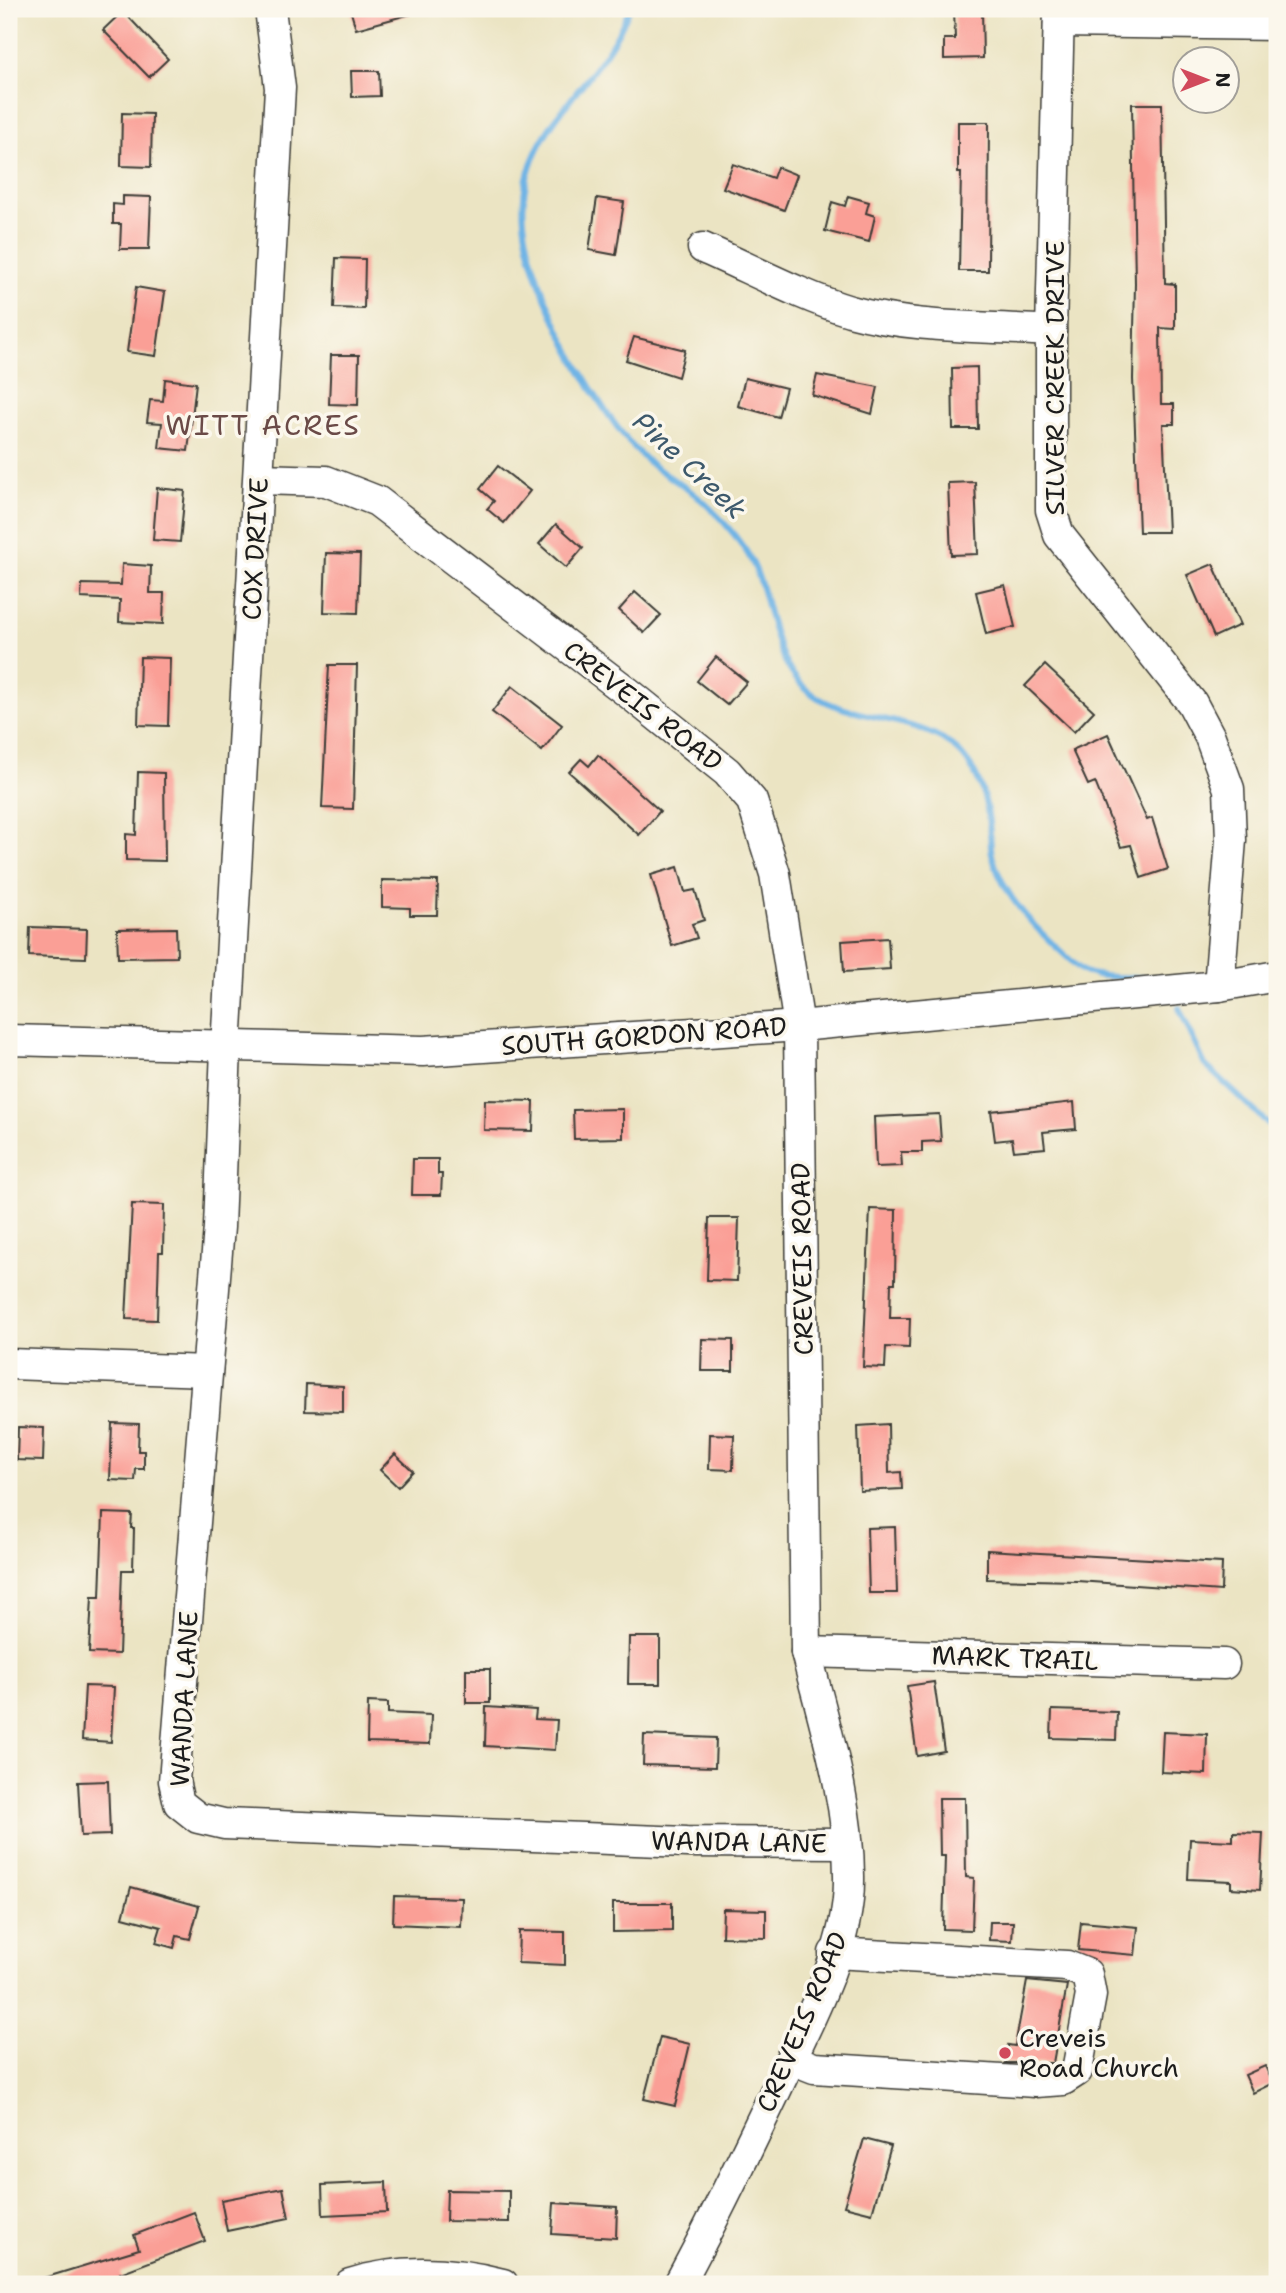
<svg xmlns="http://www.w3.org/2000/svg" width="1286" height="2293" viewBox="0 0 1286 2293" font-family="'Shantell Sans',sans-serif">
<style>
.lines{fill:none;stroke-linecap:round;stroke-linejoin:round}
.stream{stroke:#6fb4e5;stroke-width:6}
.building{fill:#fa9f96}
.minor-casing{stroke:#3b3a35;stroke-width:33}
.minor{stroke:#fff;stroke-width:30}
.poi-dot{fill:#d1495b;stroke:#fbf7ec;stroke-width:2.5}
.labels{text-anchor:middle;stroke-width:7;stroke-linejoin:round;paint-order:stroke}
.street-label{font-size:26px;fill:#1c1c1c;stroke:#fbf7ec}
.poi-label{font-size:26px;fill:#1c1c1c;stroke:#fbf7ec;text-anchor:start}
.neighbourhood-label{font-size:28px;letter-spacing:2px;fill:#6a4a47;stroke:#fbf7ec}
.water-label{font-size:28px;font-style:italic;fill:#3d596c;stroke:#fbf7ec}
</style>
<rect width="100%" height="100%" fill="#fbf7ec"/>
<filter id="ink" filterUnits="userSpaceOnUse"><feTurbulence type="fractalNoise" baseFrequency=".0143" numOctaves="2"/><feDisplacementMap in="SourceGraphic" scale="14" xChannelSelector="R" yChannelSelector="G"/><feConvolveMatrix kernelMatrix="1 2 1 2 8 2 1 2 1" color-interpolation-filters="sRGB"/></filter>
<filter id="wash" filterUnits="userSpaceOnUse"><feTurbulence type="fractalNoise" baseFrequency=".00686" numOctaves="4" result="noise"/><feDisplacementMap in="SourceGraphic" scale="28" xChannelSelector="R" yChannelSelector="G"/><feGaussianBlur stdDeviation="1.57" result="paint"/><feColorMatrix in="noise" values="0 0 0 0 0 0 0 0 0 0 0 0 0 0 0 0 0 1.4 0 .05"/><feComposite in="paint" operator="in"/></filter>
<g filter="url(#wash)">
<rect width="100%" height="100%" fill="#ebe4c3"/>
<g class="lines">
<g class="stream">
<path d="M629 9C599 90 515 129 524 221 530 288 596 413 645 459 659 472 678 481 693 493 713 509 732 530 746 551 775 596 766 664 815 696 855 721 923 717 956 749 979 769 988 803 990 832 991 841 990 850 993 858 1004 898 1037 930 1067 957 1073 962 1080 971 1087 973 1106 979 1140 977 1160 978"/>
<polyline points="1179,1008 1205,1065 1277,1132"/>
</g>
</g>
<g id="blocks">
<g class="building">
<polygon points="350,9 410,9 411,14 356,29"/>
<polygon points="954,9 982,9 983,58 944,59 944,39 955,39"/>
<polygon points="123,11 168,59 149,77 103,30"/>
<polygon points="351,71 379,71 380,96 352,97"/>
<polygon points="1132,104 1162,104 1165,283 1175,284 1175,329 1160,328 1161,404 1174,404 1174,424 1163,424 1168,532 1139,532 1133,379 1135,283"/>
<polygon points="122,113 152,114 151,167 121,166"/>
<polygon points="958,122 989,122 988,271 959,271 961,173 958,173"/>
<polygon points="733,164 773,178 777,167 797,175 784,210 723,188"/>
<polygon points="123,196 151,197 149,249 120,249 121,224 113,224 113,204 123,205"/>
<polygon points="848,196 869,202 866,213 875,216 869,242 825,231 832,202 845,206"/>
<polygon points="597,198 624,202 616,255 589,250"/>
<polygon points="336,258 365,259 364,309 334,308"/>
<polygon points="136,287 165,292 156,356 127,352"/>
<polygon points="634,337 685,350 678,377 626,360"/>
<polygon points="331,355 359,355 358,405 329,404"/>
<polygon points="977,367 978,429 953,429 952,368"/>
<polygon points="817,375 878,387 872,414 812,395"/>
<polygon points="745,378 786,388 778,417 738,406"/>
<polygon points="165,379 196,383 188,451 159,448 162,423 147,422 150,400 163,401"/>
<polygon points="498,466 530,491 504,523 487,509 494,501 480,489"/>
<polygon points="975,482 978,554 951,555 948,483"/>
<polygon points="157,488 185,491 180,542 153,540"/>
<polygon points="556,524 583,548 566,568 539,544"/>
<polygon points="326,553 360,554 358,613 324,612"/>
<polygon points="122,564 151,566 150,593 164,593 163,624 119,622 120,600 81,598 82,584 121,585"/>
<polygon points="1213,564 1240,625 1214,637 1187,575"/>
<polygon points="1005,585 1015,627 986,634 976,592"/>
<polygon points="635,592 661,615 644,633 619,610"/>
<polygon points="140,657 170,658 168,726 138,725"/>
<polygon points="716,657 747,682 727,705 697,681"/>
<polygon points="329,665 357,665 353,809 322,808"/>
<polygon points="1045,665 1094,711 1074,732 1025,686"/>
<polygon points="512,686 562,725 542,751 492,712"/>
<polygon points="1108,734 1147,820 1152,818 1168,869 1141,878 1131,845 1121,847 1095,782 1088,785 1072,750"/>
<polygon points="598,755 660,811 639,835 569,772 581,759 589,766"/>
<polygon points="138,772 164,773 165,861 126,860 126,834 136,835"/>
<polygon points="678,867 685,892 695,890 704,920 692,924 697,938 672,946 651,875"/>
<polygon points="382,880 438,881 437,915 410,915 410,908 382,907"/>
<polygon points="30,927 87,929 86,958 29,956"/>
<polygon points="176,928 177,957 118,958 117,929"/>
<polygon points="888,938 890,969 844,972 842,941"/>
<polygon points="485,1100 534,1101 533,1131 484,1130"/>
<polygon points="1074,1102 1076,1129 1043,1132 1045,1148 1014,1151 1012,1139 995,1141 991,1111"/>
<polygon points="623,1109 623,1138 574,1139 573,1110"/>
<polygon points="939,1114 941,1141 922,1142 922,1152 901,1152 902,1166 876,1167 874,1117"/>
<polygon points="413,1159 438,1159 438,1174 442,1174 441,1195 412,1195"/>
<polygon points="132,1204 164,1205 163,1252 159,1252 157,1320 126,1319"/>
<polygon points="870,1209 896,1210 895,1283 891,1283 890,1318 910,1318 909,1348 886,1347 885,1368 863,1367"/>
<polygon points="709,1218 739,1218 737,1281 707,1280"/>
<polygon points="702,1339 733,1340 733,1371 701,1371"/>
<polygon points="306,1384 343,1386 343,1412 305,1411"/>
<polygon points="112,1423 139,1424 138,1451 144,1451 144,1469 136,1469 135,1481 110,1480"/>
<polygon points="888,1424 889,1473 901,1472 902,1489 860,1491 858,1426"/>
<polygon points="18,1427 44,1428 43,1461 17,1460"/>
<polygon points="710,1434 734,1435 733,1470 709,1469"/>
<polygon points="395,1454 413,1471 398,1487 380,1470"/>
<polygon points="103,1513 132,1514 131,1528 134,1528 133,1570 122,1570 119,1654 89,1653 92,1597 100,1597"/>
<polygon points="895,1527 897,1593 869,1593 867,1528"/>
<polygon points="987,1550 1222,1563 1221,1591 1077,1581 987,1579"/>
<polygon points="629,1637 660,1637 660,1684 628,1684"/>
<rect x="466" y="1669" width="24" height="34"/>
<polygon points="934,1682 944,1751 917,1756 907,1686"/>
<polygon points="85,1686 114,1687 111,1742 82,1740"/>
<polygon points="368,1702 388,1703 388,1713 431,1715 430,1744 367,1742"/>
<polygon points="486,1707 536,1710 535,1719 557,1720 555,1750 485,1746"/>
<polygon points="1052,1710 1117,1712 1116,1740 1051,1738"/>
<polygon points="1163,1732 1207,1734 1206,1774 1161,1772"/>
<polygon points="644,1735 716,1738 715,1767 643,1765"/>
<polygon points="108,1781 110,1835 81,1836 78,1782"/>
<polygon points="939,1798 965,1798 966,1877 974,1878 972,1930 943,1929 945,1856 940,1856"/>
<polygon points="1233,1832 1263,1833 1260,1890 1231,1888 1231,1881 1188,1879 1190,1839 1233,1841"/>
<polygon points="131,1887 199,1906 190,1939 177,1936 174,1948 156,1943 161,1927 123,1917"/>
<polygon points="394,1896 462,1898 461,1927 393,1924"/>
<polygon points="613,1903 672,1903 672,1931 613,1932"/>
<polygon points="723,1909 766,1910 766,1938 722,1937"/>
<polygon points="990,1922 1013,1922 1012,1941 989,1940"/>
<polygon points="1081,1922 1138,1927 1135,1955 1078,1950"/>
<polygon points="519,1931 565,1932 565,1965 518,1963"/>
<polygon points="1027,1981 1067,1985 1053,2063 1005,2063 1008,2045 1015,2046"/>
<polygon points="660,2037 690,2044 675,2106 644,2099"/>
<polygon points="1265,2066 1273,2083 1253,2093 1245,2075"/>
<polygon points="864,2139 891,2146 872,2213 844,2206"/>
<polygon points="386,2182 387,2212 323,2215 322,2185"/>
<polygon points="283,2188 289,2218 227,2231 221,2200"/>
<polygon points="447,2190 509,2191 509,2222 446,2221"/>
<polygon points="554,2203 617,2207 616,2238 552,2234"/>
<polygon points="194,2212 205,2241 120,2273 123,2284 37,2284 37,2280 139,2249 134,2235"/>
</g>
</g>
</g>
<g filter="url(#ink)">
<use href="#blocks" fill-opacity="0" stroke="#3b3a35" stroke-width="2"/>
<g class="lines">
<defs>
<g id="minor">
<polyline points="270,9 280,88 226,1048 219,1227 174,1781 179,1803 198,1818 224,1824 687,1842 846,1843"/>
<polyline points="1059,9 1051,331 1051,510 1059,535 1192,703 1210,737 1229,789 1231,840 1219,986"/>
<polyline points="1059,22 1277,25"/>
<path d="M703 248C749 268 803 297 850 311 916 329 984 326 1051 331"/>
<path d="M259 479 326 481 377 501 630 694 727 772 752 801 775 874 799 1026 806 1652C825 1726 850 1804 849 1881 849 1950 805 2028 776 2090 745 2155 714 2220 679 2284"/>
<polyline points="9,1040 423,1051 799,1026 1219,986 1277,976"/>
<polyline points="9,1364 207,1371"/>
<polyline points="806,1652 1224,1664"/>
<polyline points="791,2059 814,2068 1035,2082 1063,2080 1077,2071 1091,1995 1087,1974 1067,1966 834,1953"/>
<path d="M350 2284C400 2268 453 2271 503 2284"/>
</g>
</defs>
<use href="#minor" class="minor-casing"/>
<use href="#minor" class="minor"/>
</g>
</g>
<circle class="poi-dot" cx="1005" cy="2053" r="7"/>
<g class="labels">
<g class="street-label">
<text transform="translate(1055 378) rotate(-90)" y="9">SILVER CREEK DRIVE</text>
<text transform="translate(255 549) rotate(-87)" y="9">COX DRIVE</text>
<text transform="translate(643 706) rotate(38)" y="9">CREVEIS ROAD</text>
<text transform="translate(644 1036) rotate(-4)" y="9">SOUTH GORDON ROAD</text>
<text transform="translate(802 1259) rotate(-91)" y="9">CREVEIS ROAD</text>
<text transform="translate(1015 1658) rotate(2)" y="9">MARK TRAIL</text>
<text transform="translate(184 1699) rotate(-87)" y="9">WANDA LANE</text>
<text transform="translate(739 1842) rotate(1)" y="9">WANDA LANE</text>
<text transform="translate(802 2022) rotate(-67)" y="9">CREVEIS ROAD</text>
</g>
<g class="poi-label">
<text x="1019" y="2047">Creveis<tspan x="1019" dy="30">Road Church</tspan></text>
</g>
<g class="neighbourhood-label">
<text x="263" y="435">WITT ACRES</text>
</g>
<g class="water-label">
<text transform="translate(690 465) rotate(43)" y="10">Pine Creek</text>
</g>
</g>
<rect width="1286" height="2293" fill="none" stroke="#fbf7ec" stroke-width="35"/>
<g transform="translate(1206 80) rotate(90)"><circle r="33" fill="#fbf7ec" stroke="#a29f99" stroke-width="2"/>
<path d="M0-5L12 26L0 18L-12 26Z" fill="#d1495b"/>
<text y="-10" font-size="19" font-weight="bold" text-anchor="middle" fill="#1c1c1c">N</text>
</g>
</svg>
